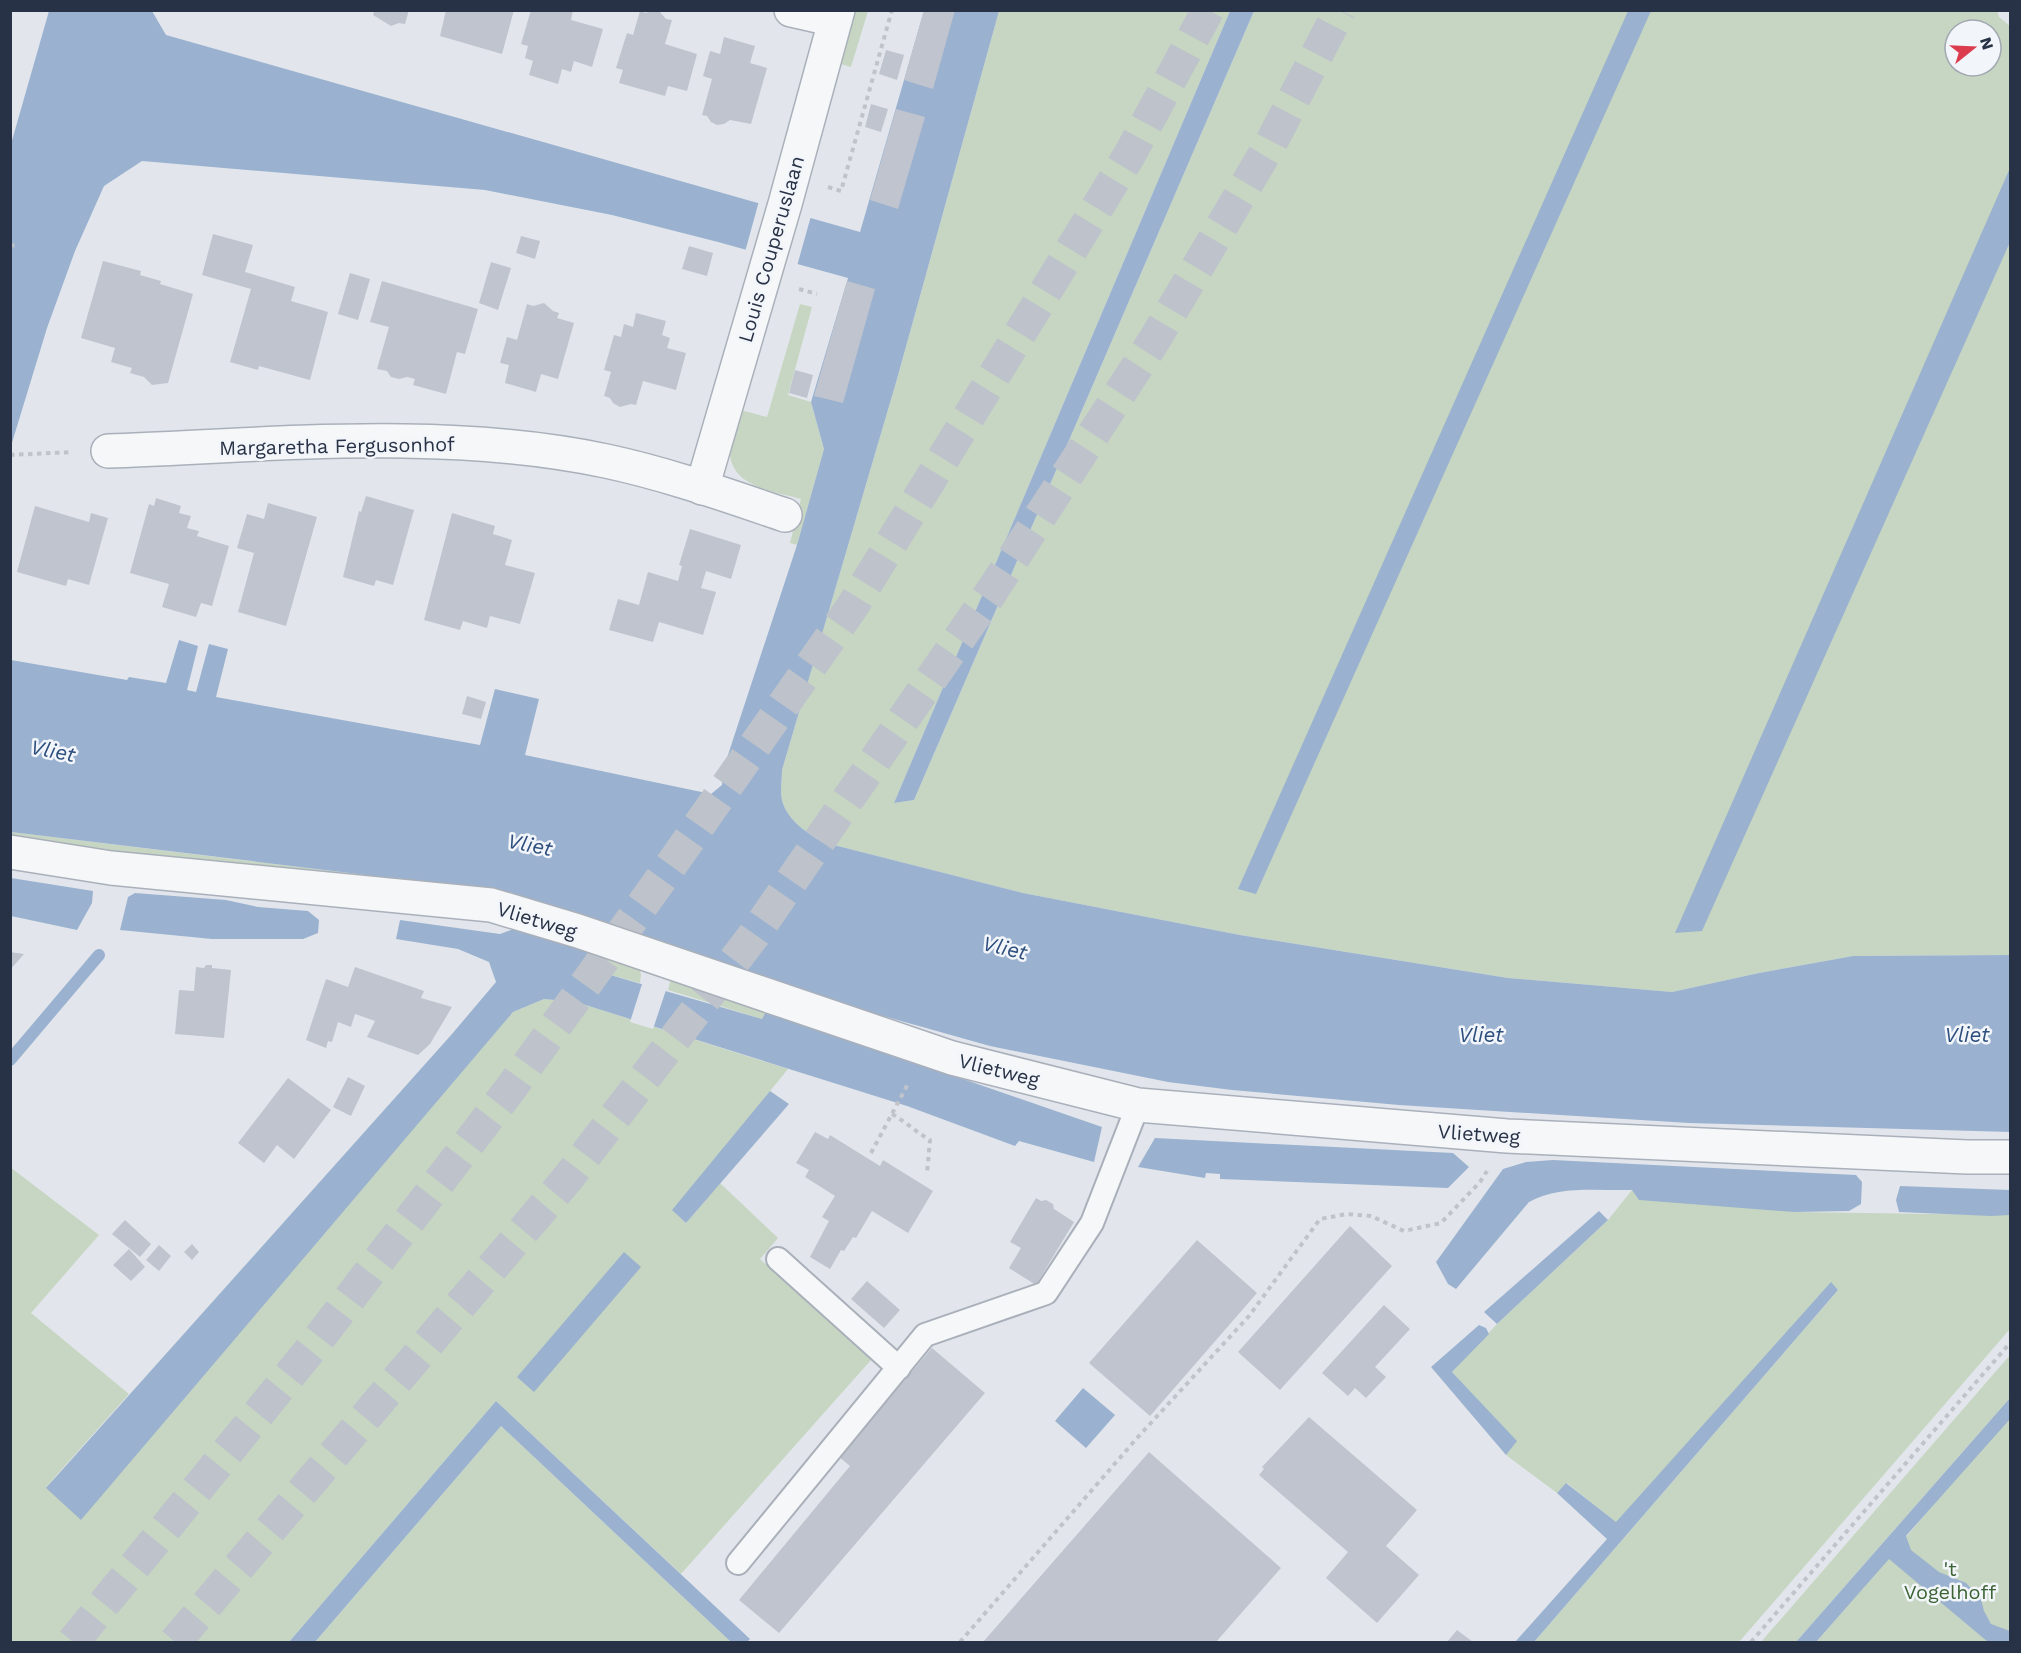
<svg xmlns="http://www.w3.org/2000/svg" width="2021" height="1653" viewBox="0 0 2021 1653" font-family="'Work Sans',sans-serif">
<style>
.green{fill:#c7d6c2;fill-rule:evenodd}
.water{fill:#9ab2cf}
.pier{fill:#e2e6ec}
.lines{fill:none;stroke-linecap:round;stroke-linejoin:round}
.stream{stroke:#9ab2cf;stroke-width:12}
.building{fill:#bfc4cf}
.highway-tunnel{stroke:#bdc2cb;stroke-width:33;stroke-dasharray:33 16;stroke-linecap:butt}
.lane-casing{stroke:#aab0ba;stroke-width:26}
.street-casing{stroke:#aab0ba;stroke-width:36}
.path{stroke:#c0c4ca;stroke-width:4;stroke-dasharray:4.5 4.5;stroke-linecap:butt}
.lane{stroke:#f5f7f9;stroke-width:22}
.street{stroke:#f5f7f9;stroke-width:33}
.labels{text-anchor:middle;stroke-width:5;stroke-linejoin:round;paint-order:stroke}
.street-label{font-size:20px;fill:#283246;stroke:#f2f5f9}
.park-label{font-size:20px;fill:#3b6334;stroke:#f2f5f9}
.water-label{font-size:21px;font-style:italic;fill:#2e4f7e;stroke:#f2f5f9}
</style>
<rect width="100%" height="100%" fill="#e2e6ec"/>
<g class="green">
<path d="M1997 10 1999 17 2010 26V955L1853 956 1759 973 1672 992 1508 978 1240 935 1023 893 822 842C806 832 787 820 782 800 780 791 782 779 782 770L897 379 999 11H1230L894 803 914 800 1254 11ZM1955 30H1991V66H1955Z"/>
<polygon points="856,11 868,11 851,67 841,64"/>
<path d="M800 304 812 307 788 395 811 402 824 449 797 545 790 543 801 499C772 491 726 486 730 446 732 434 738 421 741 410L767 417Z"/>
<polygon points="11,832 52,837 499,891 345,878 11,840"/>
<polygon points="602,947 639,965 641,975 640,983 592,970"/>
<polygon points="675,979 769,1005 762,1019 668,990 670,982"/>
<polygon points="544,999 576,1002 788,1069 673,1210 686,1223 720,1183 778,1238 760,1259 871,1360 681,1574 496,1401 289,1642 11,1642 10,1167 99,1235 31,1313 129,1394 46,1487 513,1012"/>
<polygon points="1632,1190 1794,1212 2010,1215 2010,1329 1739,1642 1534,1642 1838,1290 1831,1283 1616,1523 1567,1483 1557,1493 1506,1455 1516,1441 1452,1372 1497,1324 1608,1220"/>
<polygon points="2010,1355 2010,1398 1796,1642 1761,1642"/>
<path d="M2010 1414V1642H1816C1882 1567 1945 1490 2010 1414Z"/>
<polygon points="501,1426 731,1642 315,1642"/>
</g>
<g class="water">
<path d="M49 11H152L166 35 860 232 924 11H999L897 379 782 770C782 779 780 791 782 800 787 820 806 832 822 842L1023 893 1240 935 1508 978 1672 992 1759 973 1853 956 2010 955V1132L1689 1123 1399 1105 1232 1090 1168 1082 990 1046 780 987 499 891 11 832V660L127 680 129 677 166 683 179 640 198 646 187 690 196 692 209 644 228 649 216 697 480 745 495 689 539 699 525 755 711 794 722 785 724 767 797 545 824 449 811 402 848 278 718 242 612 215 485 190 142 161 104 186 75 251 47 328 11 446V144Z"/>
<polygon points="1230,11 1254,11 914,800 894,803"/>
<polygon points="1628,11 1651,11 1256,894 1238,889"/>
<polygon points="2010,168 2010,242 1702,931 1675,933"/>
<polygon points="11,878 93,891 92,903 77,930 11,916"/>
<polygon points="135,893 226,900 258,907 308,911 319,920 318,933 303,939 212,939 120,930 128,897"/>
<polygon points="400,920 500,934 519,927 600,952 593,970 762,1019 766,1011 1102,1127 1094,1162 1019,1141 1015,1146 907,1106 576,1002 544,999 513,1012 81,1520 46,1488 452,1034 496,982 489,962 458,949 396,939"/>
<polygon points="770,1091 789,1104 686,1223 672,1210"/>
<polygon points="1155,1138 1453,1153 1469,1167 1448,1188 1220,1179 1220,1174 1206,1173 1205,1178 1138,1167"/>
<path d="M1553 1160 1856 1175 1862 1182 1861 1204 1849 1211 1794 1212 1639 1200 1632 1190C1598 1191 1559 1185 1529 1202L1456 1289 1448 1284 1436 1262 1503 1169 1526 1162Z"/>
<polygon points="1900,1186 2010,1190 2010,1215 1991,1216 1899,1212 1896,1200"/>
<polygon points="1599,1211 1608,1220 1497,1324 1484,1312"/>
<polygon points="624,1252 641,1267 534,1392 517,1377"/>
<polygon points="1831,1282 1838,1290 1534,1642 1515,1642 1607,1539 1557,1493 1566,1483 1616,1522"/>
<polygon points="1479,1325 1486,1328 1489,1334 1452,1372 1517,1441 1506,1455 1431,1367"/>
<polygon points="1083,1388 1115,1415 1086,1448 1055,1421"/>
<polygon points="2010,1398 2010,1419 1906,1536 1911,1550 1939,1572 1966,1583 1981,1599 1984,1611 1991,1624 2010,1631 2010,1642 1988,1642 1889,1559 1816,1642 1796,1642"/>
<polygon points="496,1401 750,1639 747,1642 731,1642 501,1426 315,1642 289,1642"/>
</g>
<g class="pier">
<polygon points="759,201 811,216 797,266 745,252"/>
<polygon points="643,981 667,987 653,1029 630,1022"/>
</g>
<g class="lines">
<polyline class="stream" points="10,1060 99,955"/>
</g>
<g class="building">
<polygon points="375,10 409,10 405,24 399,23 391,26 373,15"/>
<polygon points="446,10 514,10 502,54 440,36"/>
<polygon points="531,10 573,10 571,20 603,29 592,67 574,61 571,72 562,69 558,84 529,75 533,61 525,58 528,46 521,44"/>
<polygon points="651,10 659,11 666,19 672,20 665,44 697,54 687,91 668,86 665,96 619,83 623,70 616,68 627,33 633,35 640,11 646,13"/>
<polygon points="924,10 955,10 933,89 904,80"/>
<polygon points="724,37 755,46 750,63 767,68 751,124 730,120 724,124 717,125 711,122 707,116 702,115 712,79 703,76 710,51 720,54"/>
<polygon points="886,50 904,55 897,80 879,74"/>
<polygon points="871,104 888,109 881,132 865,127"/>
<polygon points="896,109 925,117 898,209 870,200"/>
<polygon points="213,234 253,245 245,272 295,287 291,301 328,312 310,380 259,366 258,370 230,362 251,289 202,275"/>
<polygon points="521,236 540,241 535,259 516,253"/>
<polygon points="689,246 713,253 707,276 682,269"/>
<polygon points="103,261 141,271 140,275 161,281 160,284 193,294 168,383 152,385 144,377 130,373 132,368 111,362 115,348 81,338"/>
<polygon points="491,262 511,268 498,310 479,303"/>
<polygon points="350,273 370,279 358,320 338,314"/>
<polygon points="382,281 478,309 465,354 457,352 446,394 413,385 415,379 407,377 399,379 391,377 387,371 377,369 389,327 370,322"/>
<polygon points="847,281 875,289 843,403 814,396"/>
<polygon points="544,303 553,311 559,313 557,318 574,323 558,379 541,374 536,392 505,383 509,365 500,363 507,337 517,340 527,304 533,306"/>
<polygon points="636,313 666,321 662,335 670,338 667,348 686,353 676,390 643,381 636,405 631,404 620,407 613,403 610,398 604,396 611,372 604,370 614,335 621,337 624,324 633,327"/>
<polygon points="795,370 813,375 807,398 789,393"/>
<polygon points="366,496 414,510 393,585 376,580 374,586 343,577 359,511 361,512"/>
<polygon points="156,498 181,506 179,513 191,516 187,528 199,531 197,536 229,546 212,606 201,603 196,617 162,607 169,584 130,573 149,504 154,506"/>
<polygon points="268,503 317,517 286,626 238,612 254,553 237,548 247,514 264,519"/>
<polygon points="35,506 89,522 91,513 108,518 89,585 68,579 66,586 17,572"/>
<polygon points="452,513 495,526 493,534 512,540 505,565 535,573 520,624 490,616 487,628 463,621 460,630 424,620"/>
<polygon points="690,529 741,545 731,579 706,571 701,588 716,592 703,635 659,622 653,642 609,630 618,599 639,605 648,572 678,581 682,566 679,565"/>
<polygon points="467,696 486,702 481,719 462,714"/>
<polygon points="10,952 24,954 10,970"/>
<polygon points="206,965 212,965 212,968 231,970 224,1038 175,1034 179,990 194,991 196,967 204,968"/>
<polygon points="355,967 424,991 421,998 452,1007 430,1044 418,1055 367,1037 375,1021 355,1014 351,1027 338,1022 332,1042 328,1041 326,1048 306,1040 326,979 348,987"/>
<polygon points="348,1077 365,1086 351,1116 333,1107"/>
<polygon points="288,1078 331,1110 294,1159 277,1145 264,1163 238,1143"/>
<polygon points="815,1132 828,1139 830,1135 880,1166 883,1160 933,1191 908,1233 872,1211 856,1238 853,1237 844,1251 841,1250 830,1269 810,1257 829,1221 822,1217 835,1196 805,1177 809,1170 796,1163"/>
<polygon points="1036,1198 1041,1201 1046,1200 1053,1204 1054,1209 1074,1222 1036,1285 1009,1268 1021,1248 1010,1242"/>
<polygon points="125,1220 151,1244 140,1257 112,1234"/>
<polygon points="1350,1226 1392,1266 1280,1390 1238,1352"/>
<polygon points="1197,1240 1257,1293 1150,1416 1089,1363"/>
<polygon points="192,1244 199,1252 192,1260 184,1252"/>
<polygon points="159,1245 171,1256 159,1271 146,1260"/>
<polygon points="129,1249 145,1267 131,1281 113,1265"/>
<polygon points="867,1281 900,1310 884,1328 851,1299"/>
<polygon points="1384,1305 1410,1329 1375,1367 1386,1377 1366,1398 1355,1388 1348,1396 1322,1373"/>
<polygon points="932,1348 985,1393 779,1633 739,1600 850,1466 839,1457"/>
<polygon points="1309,1417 1417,1510 1386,1546 1419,1575 1377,1623 1326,1578 1348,1552 1259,1475 1264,1469 1262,1467"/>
<polygon points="1149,1452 1281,1568 1216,1642 983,1642"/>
<polygon points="1457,1630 1473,1642 1447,1642"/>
</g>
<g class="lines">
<g class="highway-tunnel">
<polyline points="73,1642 310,1350 511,1088 674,861 852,607 1130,154 1208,10"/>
<polyline points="175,1642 568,1178 754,935 990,594 1155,339 1271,143 1340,10"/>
</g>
<defs>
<g id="lane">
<polyline points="778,1259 899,1368"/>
<polyline points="738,1563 925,1335 1046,1293 1092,1223 1138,1105"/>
</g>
<g id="street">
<polyline points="791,10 835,20"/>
<path d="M108 451C271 445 445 427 606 461 667 474 726 495 785 515"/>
<polyline points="702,488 785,204 838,10"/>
<polyline points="10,852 111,868 491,905 578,931 952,1058 1138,1105 1507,1136 1967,1157 2010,1157"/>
</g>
</defs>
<use href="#lane" class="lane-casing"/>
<use href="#street" class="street-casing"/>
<g class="path">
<polyline points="828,187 841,191 892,10"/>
<polyline points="10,245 16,246"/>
<polyline points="799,289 817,294"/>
<polyline points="10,455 73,452"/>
<path d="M892 1114C906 1122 916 1132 930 1140L927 1173"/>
<polyline points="871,1153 909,1082"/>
<polyline points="960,1642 1138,1437 1249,1316 1320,1219 1347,1214 1371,1216 1404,1231 1441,1223 1480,1182 1487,1171"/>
<polyline points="1751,1642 2010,1343"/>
</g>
<use href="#lane" class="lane"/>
<use href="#street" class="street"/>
</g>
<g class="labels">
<g class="street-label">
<text transform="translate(771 249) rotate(-74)" y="7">Louis Couperuslaan</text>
<text transform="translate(337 446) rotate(-1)" y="7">Margaretha Fergusonhof</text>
<text transform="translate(537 920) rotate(17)" y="7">Vlietweg</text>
<text transform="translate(999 1070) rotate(14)" y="7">Vlietweg</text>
<text transform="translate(1479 1134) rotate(4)" y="7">Vlietweg</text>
</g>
<g class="park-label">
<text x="1950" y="1576">'t<tspan x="1950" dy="23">Vogelhoff</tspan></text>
</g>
<g class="water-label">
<text transform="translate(53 751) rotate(11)" y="7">Vliet</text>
<text transform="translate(530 845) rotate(11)" y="7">Vliet</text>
<text transform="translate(1005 948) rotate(13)" y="7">Vliet</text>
<text x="1481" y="1042">Vliet</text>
<text x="1967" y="1042">Vliet</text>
</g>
</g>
<rect width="2021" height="1653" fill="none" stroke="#283246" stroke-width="24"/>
<g transform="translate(1973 48) rotate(72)"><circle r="28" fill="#f2f5f9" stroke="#a1a7b1" stroke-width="1.5"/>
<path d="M0-4.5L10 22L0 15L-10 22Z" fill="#db3d4f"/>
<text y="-9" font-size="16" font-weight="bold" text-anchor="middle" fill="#283246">N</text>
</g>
</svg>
